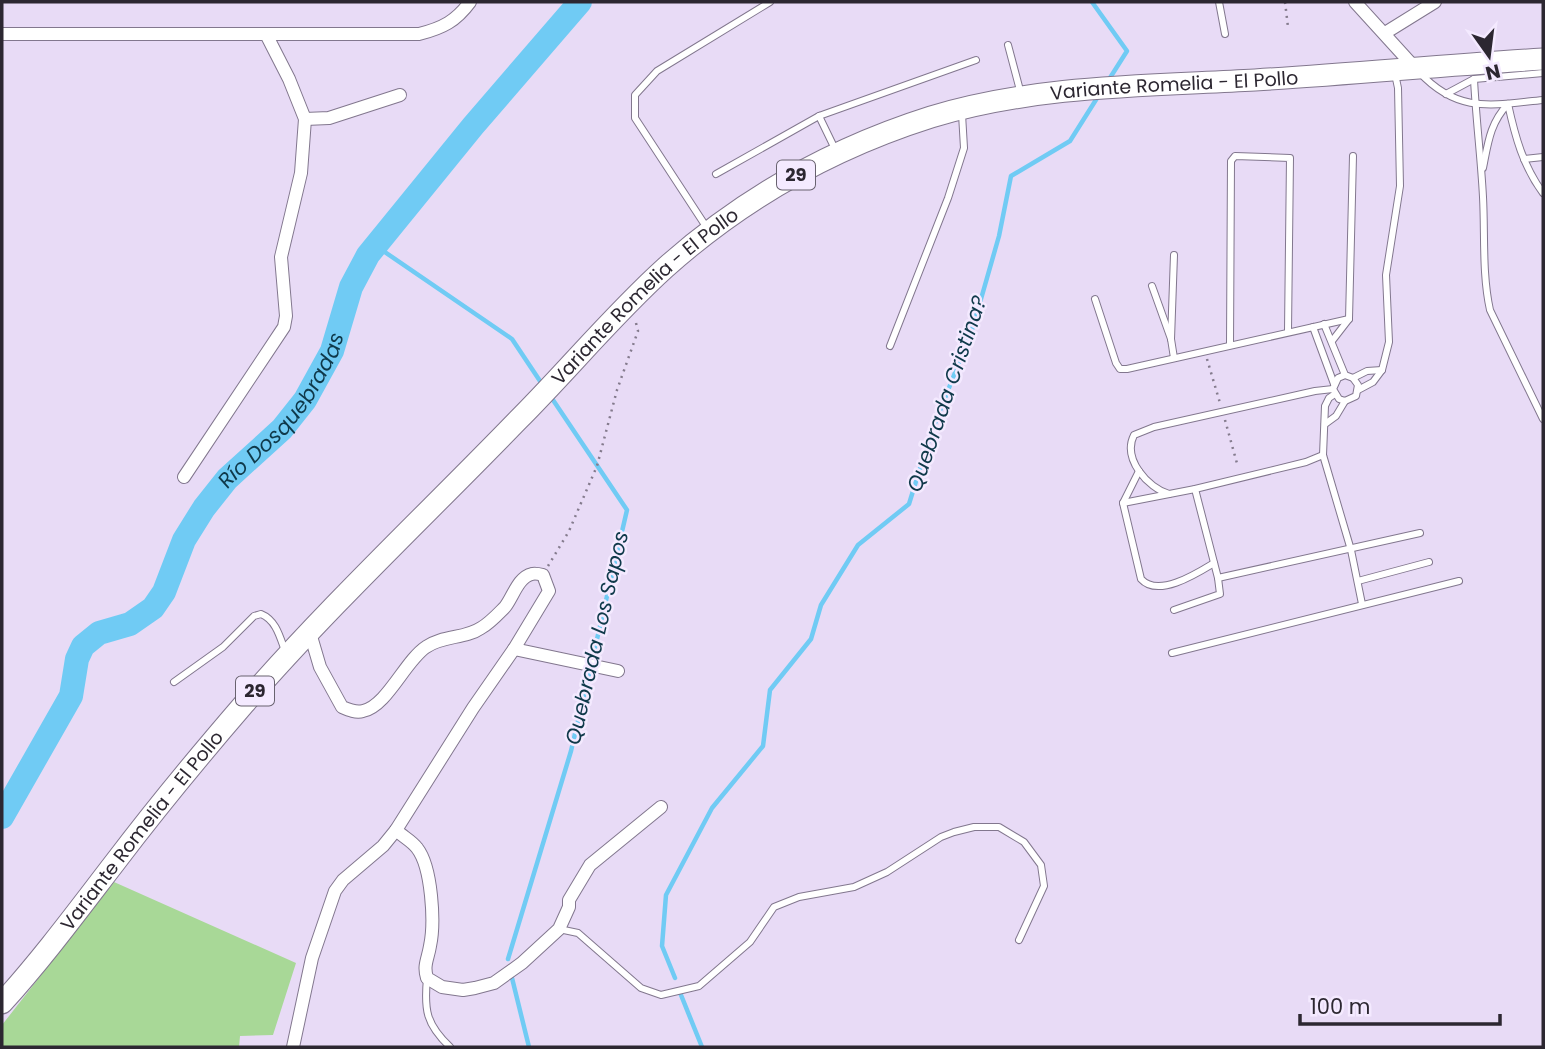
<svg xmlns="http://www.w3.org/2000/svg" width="1545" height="1049" viewBox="0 0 1545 1049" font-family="Poppins,sans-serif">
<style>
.green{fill:#a8d897}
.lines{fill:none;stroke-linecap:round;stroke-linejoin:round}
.stream{stroke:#70cbf4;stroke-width:4.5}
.river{stroke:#70cbf4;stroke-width:24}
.service-casing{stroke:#82778e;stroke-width:8}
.minor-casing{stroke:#82778e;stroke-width:14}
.trunk-casing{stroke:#82778e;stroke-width:23}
.path{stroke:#847b8d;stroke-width:2.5;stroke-dasharray:2 5;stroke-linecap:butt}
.service{stroke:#fff;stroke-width:6}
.minor{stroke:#fff;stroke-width:12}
.trunk{stroke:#fff;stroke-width:21}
.labels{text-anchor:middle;stroke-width:5;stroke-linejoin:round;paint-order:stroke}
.shield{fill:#f4eaff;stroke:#68626f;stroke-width:2}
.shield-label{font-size:18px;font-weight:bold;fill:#2c2731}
.street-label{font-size:19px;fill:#2c2731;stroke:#f4eaff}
.water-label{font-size:21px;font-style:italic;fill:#0f394a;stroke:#f4eaff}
</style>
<rect width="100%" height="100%" fill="#e8dbf6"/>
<polygon class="green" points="114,882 296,963 273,1035 240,1036 239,1047 2,1047 2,1025"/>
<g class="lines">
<g class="stream">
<polyline points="1092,2 1127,51 1108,81"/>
<polyline points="376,246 512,339 542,384"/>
<polyline points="508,959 571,751 627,510 551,397"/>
<polyline points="512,978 529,1047"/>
<polyline points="675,978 662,946 666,895 712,808 763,746 770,690 811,639 821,605 858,545 909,504 930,436 973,327 999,236 1011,176 1070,141 1099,95"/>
<polyline points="681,995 702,1047"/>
</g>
<path class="river" id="s1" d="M2 817 71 696 77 659 83 646 99 633 130 624 153 608 164 592 184 540 204 508 227 479 282 429 305 400 332 351 351 287 368 255 473 126 580 2"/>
<defs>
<g id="service">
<polyline points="1219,2 1225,34"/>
<polyline points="1008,45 1021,94"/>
<path d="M1419 72C1458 114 1492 105 1543 100"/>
<path d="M1474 79C1476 119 1481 158 1483 197 1485 234 1482 274 1490 310L1543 419"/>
<polyline points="1446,94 1474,79 1543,73"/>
<polyline points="819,116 835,149"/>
<polyline points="1524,159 1543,157"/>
<path d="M1483 168C1488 143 1490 123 1508 104 1515 136 1523 166 1543 193"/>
<polyline points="716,174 819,116 976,60"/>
<polyline points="707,228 635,118 635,95 657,71 770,2"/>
<polyline points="1152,286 1171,339 1174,358"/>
<polyline points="1095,299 1116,363 1120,369 1127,369 1349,319"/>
<polyline points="1324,324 1345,375 1353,378 1358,385 1356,396 1345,401 1339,399 1333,389 1338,378 1345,375"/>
<polyline points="1313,327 1334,384"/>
<polyline points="1171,339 1174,255"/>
<polyline points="1332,341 1349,319 1353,156"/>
<polyline points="1230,345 1231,161 1235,156 1290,158 1288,331"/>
<polyline points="890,346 948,198 964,148 962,114"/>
<polyline points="1353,378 1367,371 1382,370"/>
<polyline points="1358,390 1373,382 1382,370 1389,342 1386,275 1400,186 1398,88 1395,74"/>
<polyline points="1335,394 1329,398 1325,406 1323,455 1351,550 1362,604"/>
<polyline points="1325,424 1336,416 1345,401"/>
<path d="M1139 471 1123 503 1141 579C1158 598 1196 574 1214 563"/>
<polyline points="1195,489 1218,578 1420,533"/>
<path d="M1169 494C1148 488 1122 459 1134 435L1154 427 1315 391 1333 389"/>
<polyline points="1123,503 1195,489 1306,462 1323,455"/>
<polyline points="1358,581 1429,562"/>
<polyline points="1174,610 1220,594 1218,578"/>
<polyline points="1172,653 1459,581"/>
<path d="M174 682 223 647 254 616 261 614C276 620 280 637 285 651"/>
<polyline points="559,929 578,933 641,988 661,995 699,986 750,942 774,907 799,897 854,887 887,872 941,837 954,832 974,827 999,827 1024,842 1041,865 1044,886 1019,940"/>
<path d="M427 978C424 1010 426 1024 450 1047"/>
</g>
<g id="minor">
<polyline points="1355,2 1416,69"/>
<polyline points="1385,33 1435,2"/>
<path d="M2 34H419C443 28 456 21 470 2"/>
<polyline points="305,119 329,118 400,95"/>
<polyline points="184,477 284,327 286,316 281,257 301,173 305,119 289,79 266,34"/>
<polyline points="514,649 618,671"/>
<path d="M396 830C402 836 412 841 417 848 432 867 435 923 430 946 428 959 423 965 427 978L442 987 463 990 475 988 494 983 522 963 559 929 569 907V900L590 865 661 807"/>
<path d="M293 1047 312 958 335 891 343 880 383 846 396 830 473 708 514 649 549 591 543 575C539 574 535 573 532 574 518 577 513 597 505 607 498 614 490 623 481 628 465 639 443 635 426 647 405 661 387 706 363 711 356 713 349 710 342 707L320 667 310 633"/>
</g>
<g id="trunk">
<path id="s2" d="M2 1003C43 958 79 909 116 861 157 807 200 755 244 704 330 605 427 514 518 420 568 370 613 315 665 268 742 199 833 148 931 117 1037 85 1146 86 1255 80 1351 74 1447 65 1543 59"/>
</g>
</defs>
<use href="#service" class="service-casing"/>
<use href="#minor" class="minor-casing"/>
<use href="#trunk" class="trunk-casing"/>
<g class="path">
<polyline points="1285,2 1288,27"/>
<polyline points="1207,359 1220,403"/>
<polyline points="1225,420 1238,467"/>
<polyline points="548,566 569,531 597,466 617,390 638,331 635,319"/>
</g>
<use href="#service" class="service"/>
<use href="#minor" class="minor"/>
<use href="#trunk" class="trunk"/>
</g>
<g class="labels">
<g class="shield">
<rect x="777" y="160.5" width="38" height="29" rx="5"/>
<rect x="236" y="676.5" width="38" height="29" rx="5"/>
</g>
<g class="shield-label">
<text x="796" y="181">29</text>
<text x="255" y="697">29</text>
</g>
<g class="street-label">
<text dy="7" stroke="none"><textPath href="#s2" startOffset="1545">Variante Romelia - El Pollo</textPath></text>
<text dy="7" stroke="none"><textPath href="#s2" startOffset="957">Variante Romelia - El Pollo</textPath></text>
<text dy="7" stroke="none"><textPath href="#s2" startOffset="222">Variante Romelia - El Pollo</textPath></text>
</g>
<g class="water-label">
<text transform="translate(947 394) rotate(-71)" y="7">Quebrada Cristina?</text>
<text dy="7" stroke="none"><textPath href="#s1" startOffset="511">Río Dosquebradas</textPath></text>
<text transform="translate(597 638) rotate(-77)" y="7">Quebrada Los Sapos</text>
</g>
</g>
<rect width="1545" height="1049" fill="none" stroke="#2c2731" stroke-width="7"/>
<g transform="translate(1489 56) rotate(166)" stroke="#f4eaff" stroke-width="5" paint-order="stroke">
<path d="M0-5L12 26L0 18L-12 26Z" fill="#2c2731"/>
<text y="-10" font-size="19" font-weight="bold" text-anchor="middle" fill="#2c2731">N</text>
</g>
<path d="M1300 1014v10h200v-10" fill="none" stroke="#2c2731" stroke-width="3.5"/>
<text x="1310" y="1014" font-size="21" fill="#2c2731" stroke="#f4eaff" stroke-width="5" paint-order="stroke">100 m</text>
</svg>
